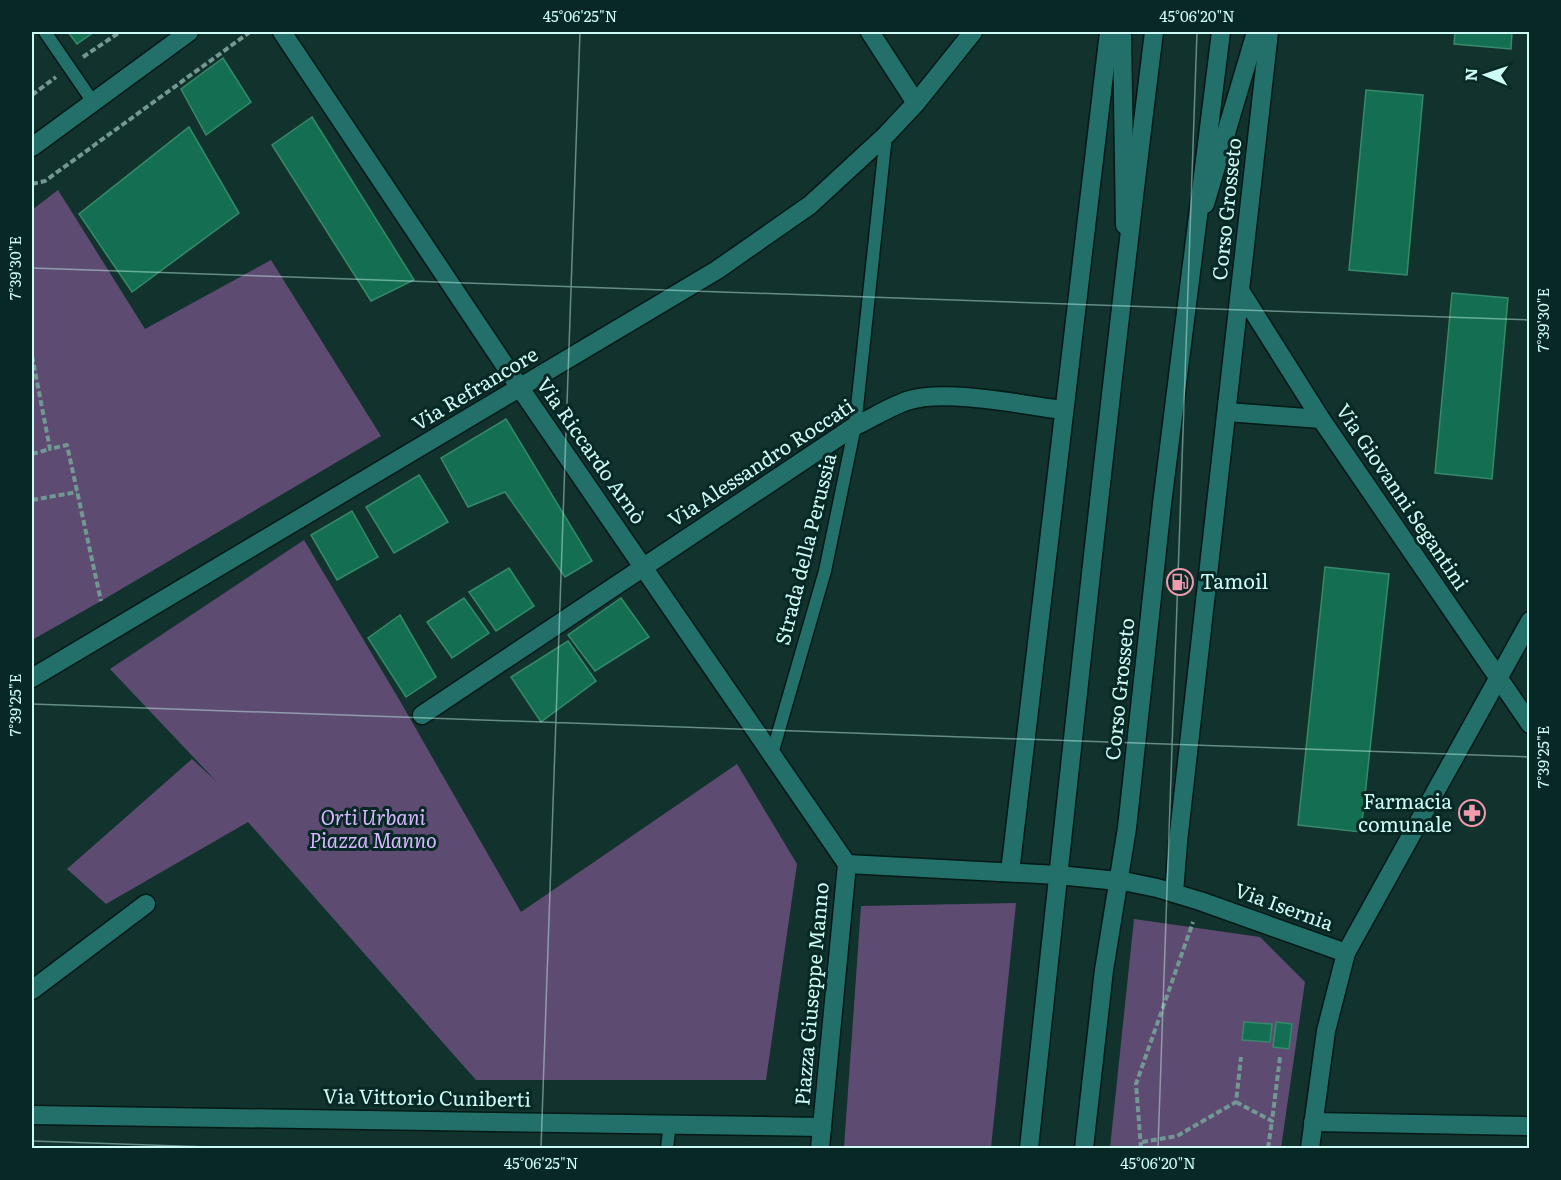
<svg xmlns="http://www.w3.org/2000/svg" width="1561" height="1180" viewBox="0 0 1561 1180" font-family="Literata,serif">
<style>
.green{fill:#5e4b72}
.building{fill:#146f52;stroke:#36896a;stroke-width:1.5}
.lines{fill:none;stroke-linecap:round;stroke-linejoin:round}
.lane-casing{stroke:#001916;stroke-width:15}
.street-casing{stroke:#001916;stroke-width:21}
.secondary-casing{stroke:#001916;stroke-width:21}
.path{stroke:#729893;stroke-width:4;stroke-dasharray:6 3;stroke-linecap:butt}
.lane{stroke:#227069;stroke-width:12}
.street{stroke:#227069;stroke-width:18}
.secondary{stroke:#227069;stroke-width:18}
.ticks{fill:none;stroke:#cefbf5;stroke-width:1.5;stroke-opacity:0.45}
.labels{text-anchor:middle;stroke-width:6;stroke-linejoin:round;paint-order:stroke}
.street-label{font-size:20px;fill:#cefbf5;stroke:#072824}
.poi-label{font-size:20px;fill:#cefbf5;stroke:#072824;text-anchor:start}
.park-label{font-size:20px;font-style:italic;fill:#d8b7fe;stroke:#072824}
.neatline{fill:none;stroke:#cefbf5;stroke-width:2}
.ticks-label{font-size:15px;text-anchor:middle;fill:#cefbf5}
</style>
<rect width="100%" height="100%" fill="#12322e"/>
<g class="green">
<polygon points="58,190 145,329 271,260 381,436 101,601 32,640 32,210"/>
<polygon points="304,540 400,701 521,912 737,764 797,864 766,1080 476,1080 248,822 106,904 67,869 192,759 216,781 110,669"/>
<polygon points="1016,903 991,1148 844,1148 861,906"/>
<polygon points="1134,919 1260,937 1305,982 1281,1148 1110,1148"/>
</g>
<g class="building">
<polygon points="68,32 94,32 77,44"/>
<polygon points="1455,32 1512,32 1511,49 1454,44"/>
<polygon points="223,58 251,102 206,135 181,89"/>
<polygon points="1366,90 1423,95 1407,275 1349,270"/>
<polygon points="312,117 414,280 371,301 272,145"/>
<polygon points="189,127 239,213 132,292 79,214"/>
<polygon points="1452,293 1508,298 1492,479 1435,473"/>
<polygon points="506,419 592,561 565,577 505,492 468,507 441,458"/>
<polygon points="419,475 448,522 394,553 366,507"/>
<polygon points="352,511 378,557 337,580 311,535"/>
<polygon points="1325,567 1389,574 1361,832 1298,825"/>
<polygon points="509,568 534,606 496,631 469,592"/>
<polygon points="464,598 489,633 452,658 427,622"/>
<polygon points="621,598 649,637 595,671 568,635"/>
<polygon points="400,615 436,677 406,697 368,638"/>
<polygon points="568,641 596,681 541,722 511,677"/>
<polygon points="1244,1022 1272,1024 1270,1042 1242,1040"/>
<polygon points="1276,1022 1292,1024 1289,1049 1273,1047"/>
</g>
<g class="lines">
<defs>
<g id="lane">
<polyline points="45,32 93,102"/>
<polyline points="772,754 825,571 855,426 886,135"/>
<polyline points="667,1148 670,1123"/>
</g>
<g id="street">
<polyline points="282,32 520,388 847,864"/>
<polyline points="870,32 916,103"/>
<polyline points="1122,32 1125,225"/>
<polyline points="32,147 189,32"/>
<polyline points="1205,204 1256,32"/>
<polyline points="1241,292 1321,419 1530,724"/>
<polyline points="1227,412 1321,419"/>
<polyline points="32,678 717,270 810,205 886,135 916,103 973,32"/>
<path d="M422 715 855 426C873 418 892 405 910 400 948 389 1023 405 1063 410"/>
<polyline points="1010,872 1109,32"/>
<polyline points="1174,893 1178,842 1269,32"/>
<polyline points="32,990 146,904"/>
<polyline points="32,1115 822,1127"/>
<polyline points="1313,1122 1530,1126"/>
<polyline points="820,1148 847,864 1058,875 1128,882 1157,888 1200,901 1346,953"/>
<polyline points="1310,1148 1326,1031 1346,953 1530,621"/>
</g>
<g id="secondary">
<path d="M1029 1148C1069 776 1108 403 1154 32"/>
<polyline points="1084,1148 1104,970 1127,828 1162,504 1221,32"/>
</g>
</defs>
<use href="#lane" class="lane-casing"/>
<use href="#street" class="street-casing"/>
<use href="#secondary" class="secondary-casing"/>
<g class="path">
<polyline points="83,57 120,32"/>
<polyline points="32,95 56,77"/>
<polyline points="32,184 45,181 250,32"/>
<polyline points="32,356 50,449 67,445 101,601"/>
<polyline points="32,454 50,449"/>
<polyline points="32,500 77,492"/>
<polyline points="1236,1102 1272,1121 1280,1057"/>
<polyline points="1142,1142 1177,1136 1236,1102 1241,1057"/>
<polyline points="1141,1148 1136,1084 1193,922"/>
<polyline points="1268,1148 1272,1121"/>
</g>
<use href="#lane" class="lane"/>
<use href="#street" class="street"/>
<use href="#secondary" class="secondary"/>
</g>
<path class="ticks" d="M32 268 1530 320M32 704 1530 757M32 1141 238 1148M541 1148 580 32M1158 1148 1197 32"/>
<defs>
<symbol id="fuel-ring" viewBox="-11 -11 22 22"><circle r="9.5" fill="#072824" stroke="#f29aad" stroke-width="1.5"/><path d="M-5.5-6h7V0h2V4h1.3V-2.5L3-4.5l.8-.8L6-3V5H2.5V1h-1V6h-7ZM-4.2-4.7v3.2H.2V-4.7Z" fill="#f29aad"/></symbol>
<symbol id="pharmacy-ring" viewBox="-11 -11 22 22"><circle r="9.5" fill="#072824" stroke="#f29aad" stroke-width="1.5"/><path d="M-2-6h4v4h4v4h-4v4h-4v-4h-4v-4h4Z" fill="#f29aad"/></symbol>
</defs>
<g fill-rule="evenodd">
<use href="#fuel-ring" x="1165" y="567" width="30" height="30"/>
<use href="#pharmacy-ring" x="1457" y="798" width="30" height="30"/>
</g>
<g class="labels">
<g class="street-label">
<text transform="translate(1227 209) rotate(-84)" y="7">Corso Grosseto</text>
<text transform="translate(475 389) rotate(-31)" y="7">Via Refrancore</text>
<text transform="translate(591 451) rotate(55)" y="7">Via Riccardo Arnò</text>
<text transform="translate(761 463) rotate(-33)" y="7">Via Alessandro Roccati</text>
<text transform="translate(1402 497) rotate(56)" y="7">Via Giovanni Segantini</text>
<text transform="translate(806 549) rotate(-76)" y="7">Strada della Perussia</text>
<text transform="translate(1120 689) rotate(-84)" y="7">Corso Grosseto</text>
<text transform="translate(1284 907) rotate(20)" y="7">Via Isernia</text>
<text transform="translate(812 994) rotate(-85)" y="7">Piazza Giuseppe Manno</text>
<text transform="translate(427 1098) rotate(1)" y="7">Via Vittorio Cuniberti</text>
</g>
<g class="poi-label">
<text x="1200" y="589">Tamoil</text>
<text x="1452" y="809" text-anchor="end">Farmacia<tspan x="1452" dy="23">comunale</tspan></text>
</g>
<g class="park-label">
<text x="373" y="825">Orti Urbani<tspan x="373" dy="23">Piazza Manno</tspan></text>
</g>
</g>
<rect width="1561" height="1180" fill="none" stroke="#072824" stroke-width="66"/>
<g transform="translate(1486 75) rotate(272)" stroke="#072824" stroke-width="4.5" paint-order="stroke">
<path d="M0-4.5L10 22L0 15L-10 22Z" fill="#cefbf5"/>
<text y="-9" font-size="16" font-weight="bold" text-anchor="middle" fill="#cefbf5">N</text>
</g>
<rect x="33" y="33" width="1495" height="1114" class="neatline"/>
<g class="ticks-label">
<text x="580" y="22">45°06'25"N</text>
<text x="1197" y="22">45°06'20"N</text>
<text transform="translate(16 268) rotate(-90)" y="5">7°39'30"E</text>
<text transform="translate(1544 320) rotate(-90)" y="5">7°39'30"E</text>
<text transform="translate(16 705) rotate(-90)" y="5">7°39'25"E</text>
<text transform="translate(1544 757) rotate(-90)" y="5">7°39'25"E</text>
<text x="541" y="1169">45°06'25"N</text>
<text x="1158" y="1169">45°06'20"N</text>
</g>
</svg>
